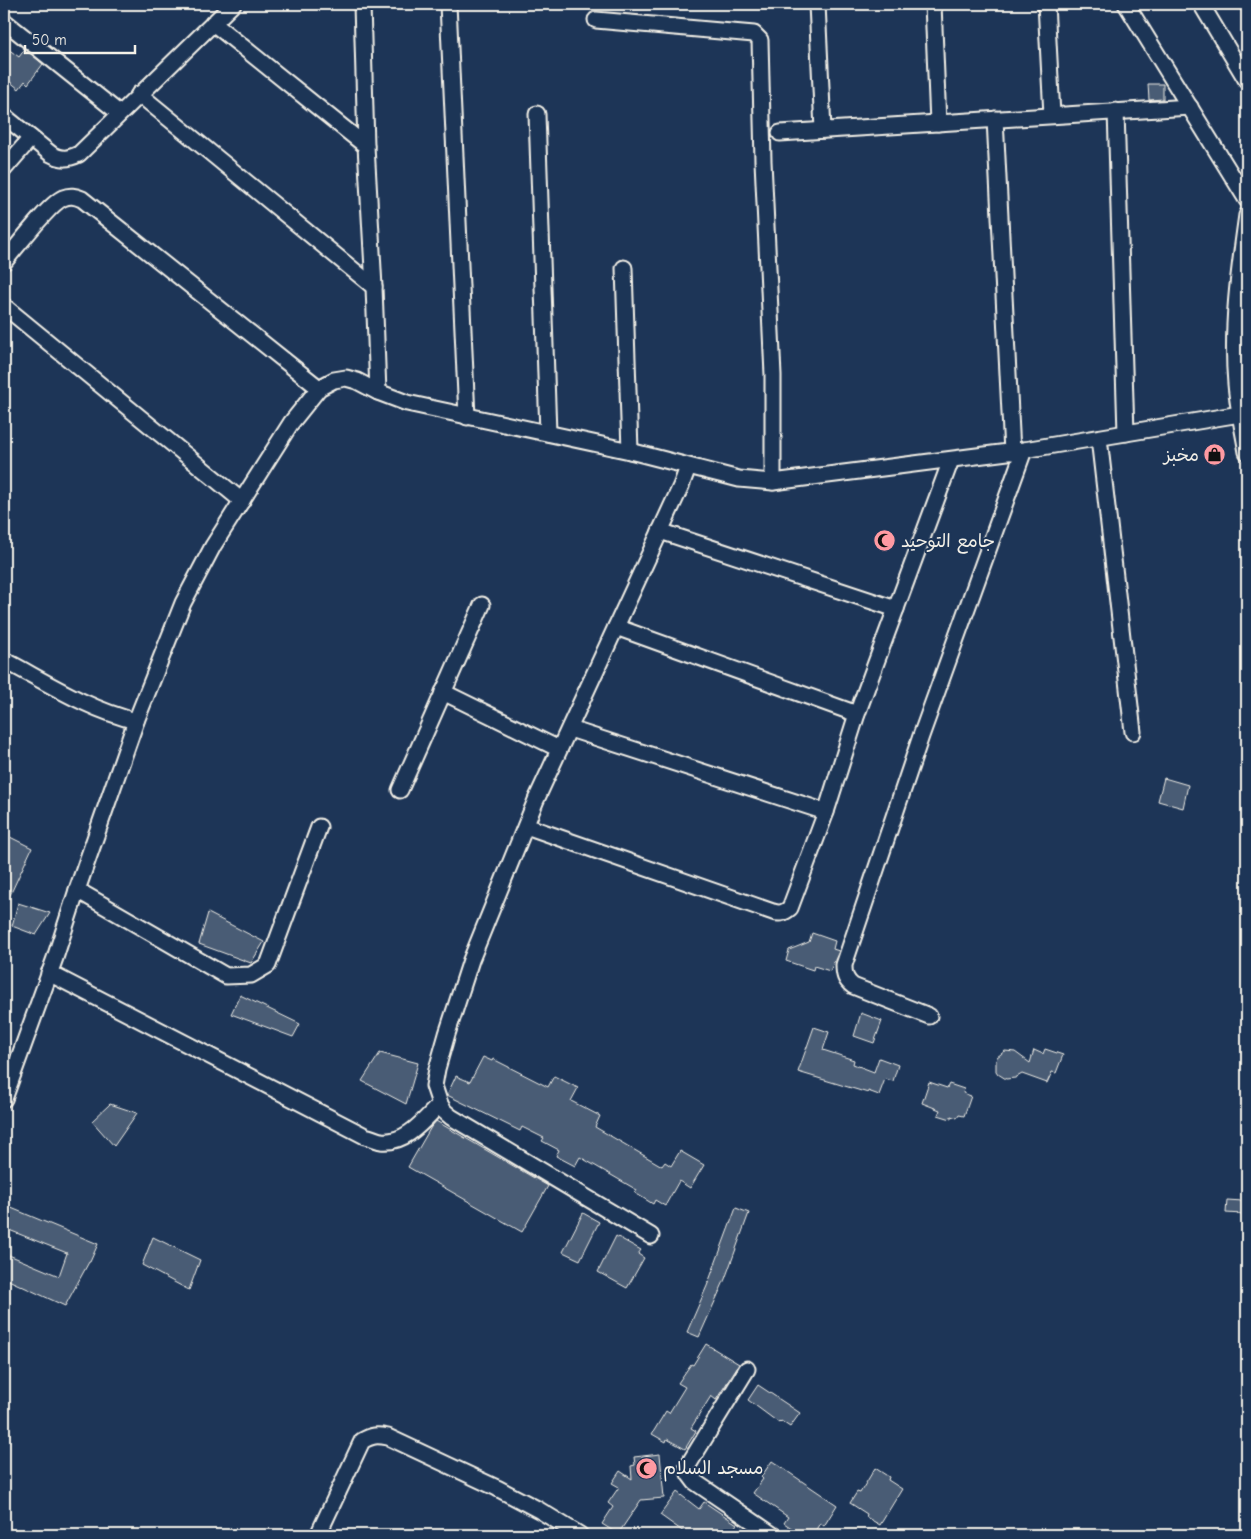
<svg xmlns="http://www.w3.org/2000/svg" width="1251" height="1539" viewBox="0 0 1251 1539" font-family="'Comic Neue','Playpen Sans Arabic',sans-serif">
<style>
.building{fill:#485b74;stroke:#f4f1e8}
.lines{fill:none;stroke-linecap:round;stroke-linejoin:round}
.minor-casing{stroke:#f4f1e8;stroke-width:19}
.minor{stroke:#1d3557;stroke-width:15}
.labels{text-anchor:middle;stroke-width:4;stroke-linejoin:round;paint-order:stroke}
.poi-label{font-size:18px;fill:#f4f1e8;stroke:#1d3557;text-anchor:start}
</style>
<rect width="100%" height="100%" fill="#1d3557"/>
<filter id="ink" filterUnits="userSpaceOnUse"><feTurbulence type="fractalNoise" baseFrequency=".02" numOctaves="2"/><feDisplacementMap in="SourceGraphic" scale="10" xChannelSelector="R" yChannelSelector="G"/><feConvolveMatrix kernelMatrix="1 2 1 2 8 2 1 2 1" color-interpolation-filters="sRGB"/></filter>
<g filter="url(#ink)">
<g class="building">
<polygon points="4,46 19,57 25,49 43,64 28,84 25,81 19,89 4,77"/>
<polygon points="1148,84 1163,84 1163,99 1149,100"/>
<polygon points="1164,778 1188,785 1183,808 1158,801"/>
<polygon points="4,834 32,848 4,908"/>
<polygon points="18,903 50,913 36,935 12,926"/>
<polygon points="208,913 264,942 251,963 199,944"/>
<polygon points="812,933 835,941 833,949 839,951 830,971 814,966 813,970 786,961 789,950 809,942"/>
<polygon points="240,995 300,1024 293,1037 231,1014"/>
<polygon points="861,1013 882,1021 874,1043 854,1036"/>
<polygon points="814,1027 829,1032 823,1050 854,1060 853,1064 874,1072 879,1058 898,1065 893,1081 885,1079 879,1095 868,1091 868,1093 798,1072"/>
<polygon points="1045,1049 1063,1055 1056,1073 1052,1072 1047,1083 1022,1074 1015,1078 1006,1079 998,1074 996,1071 996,1061 997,1057 1005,1051 1015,1052 1030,1063 1034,1050 1043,1054"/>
<polygon points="380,1053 418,1063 406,1104 362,1081"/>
<polygon points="483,1057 492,1061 493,1059 548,1087 554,1076 578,1088 571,1101 600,1116 595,1127 662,1166 665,1162 671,1166 680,1151 704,1165 690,1188 679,1181 665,1206 655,1200 653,1204 635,1193 637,1190 580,1157 575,1166 556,1156 559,1150 542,1141 544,1138 522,1127 520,1131 447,1095 456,1076 470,1082"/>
<polygon points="929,1082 947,1088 949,1084 964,1089 963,1093 971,1096 964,1116 959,1115 957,1118 951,1116 951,1119 938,1115 940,1110 922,1103"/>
<polygon points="110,1104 137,1113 114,1146 92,1121"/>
<polygon points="436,1121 548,1186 522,1232 408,1167 431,1127"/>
<polygon points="1227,1200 1243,1201 1242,1214 1226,1213"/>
<polygon points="4,1205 98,1244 90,1262 89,1262 65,1306 4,1278 4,1253 59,1276 67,1253 4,1228"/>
<polygon points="736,1208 749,1213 725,1279 699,1337 687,1332 707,1286"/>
<polygon points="583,1213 599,1222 580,1260 563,1252"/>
<polygon points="616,1236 641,1250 638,1254 644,1258 627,1288 598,1272"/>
<polygon points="153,1237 200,1260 189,1290 142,1265"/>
<polygon points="706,1344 739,1364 716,1400 711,1396 691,1428 696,1431 685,1449 667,1439 666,1442 652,1434 666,1411 669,1413 685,1387 678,1383 691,1364 693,1365"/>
<polygon points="758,1385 800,1413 790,1427 781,1421 779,1423 748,1400"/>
<polygon points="660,1454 664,1498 641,1500 618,1534 602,1524 613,1507 608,1503 619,1487 612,1483 620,1471 632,1479 631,1466 635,1465 634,1457"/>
<polygon points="772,1461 837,1505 824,1526 820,1523 814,1533 809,1530 805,1535 802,1535 784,1523 788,1517 753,1493 763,1479 761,1477"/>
<polygon points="875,1468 889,1477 888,1480 902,1489 880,1525 866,1517 867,1514 850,1503 857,1492 860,1493"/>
<polygon points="677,1492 699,1509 704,1502 737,1524 729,1535 688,1535 660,1515"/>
</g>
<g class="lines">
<defs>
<g id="minor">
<polyline points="362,4 366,146 374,287 378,392"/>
<polyline points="448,4 467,417"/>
<polyline points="817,4 823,130"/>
<polyline points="933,4 938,123"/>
<polyline points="1046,4 1052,115"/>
<polyline points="1126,4 1247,200"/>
<polyline points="1201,4 1247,81"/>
<polyline points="596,20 754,34 760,40 763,161 773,375 773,482"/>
<polyline points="4,21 119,113"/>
<polyline points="213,23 366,146"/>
<polyline points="139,94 374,287"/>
<polyline points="1116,111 1126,433"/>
<polyline points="537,114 548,433"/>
<path d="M4 116 51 154C62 160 68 159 79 154L233 4"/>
<polyline points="995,119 1012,452"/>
<polyline points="780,133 1190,107"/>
<polyline points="4,169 31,138"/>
<path d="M1247 215C1239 271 1231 328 1236 384 1238 407 1243 429 1247 452"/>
<path d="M4 262C16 248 49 204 63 198 70 195 75 196 82 199L319 388"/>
<polyline points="624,268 630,451"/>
<polyline points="4,306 242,501"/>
<polyline points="1099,438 1133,732"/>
<polyline points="660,531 896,609"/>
<polyline points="616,627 857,714"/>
<path d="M4 660C46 682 89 710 136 721"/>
<polyline points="443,692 559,749"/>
<polyline points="570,729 826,812"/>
<polyline points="400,790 482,605"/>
<path d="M526 826 773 912C780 914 784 913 790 908L826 812 857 714 951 460"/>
<polyline points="77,890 226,976 251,975 268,965 319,827"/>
<path d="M49 973 365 1136C370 1137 376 1140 381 1141 406 1144 424 1120 440 1104"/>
<path d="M929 1016 853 986C845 980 844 974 844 965L921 736 1024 450"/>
<polyline points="4,1099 55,958 77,890 136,721 183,603 213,546 291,423 319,388 334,380 346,378 357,381 378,392 407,403 630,451 739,479 773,482 1024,450 1240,414"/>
<polyline points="651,1236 451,1117 444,1111 440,1104 434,1086 437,1069 447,1034 471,960 536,800 681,486 688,467"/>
<polyline points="747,1369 687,1467 689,1474 695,1482 773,1535"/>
<path d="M318 1535 362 1441C372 1435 377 1435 388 1437L497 1488 539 1510 580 1535"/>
</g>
</defs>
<use href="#minor" class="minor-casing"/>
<use href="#minor" class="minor"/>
</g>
</g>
<defs>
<symbol id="shop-disc" viewBox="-11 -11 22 22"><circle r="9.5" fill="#ff9aa2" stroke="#1d3557"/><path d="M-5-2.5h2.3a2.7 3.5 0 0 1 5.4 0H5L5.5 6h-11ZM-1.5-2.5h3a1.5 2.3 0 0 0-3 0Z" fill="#111"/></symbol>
<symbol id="mosque-disc" viewBox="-11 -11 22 22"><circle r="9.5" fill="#ff9aa2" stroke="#1d3557"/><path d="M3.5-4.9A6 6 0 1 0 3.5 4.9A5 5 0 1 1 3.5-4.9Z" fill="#111"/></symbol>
</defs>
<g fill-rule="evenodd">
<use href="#shop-disc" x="1202" y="442" width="25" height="25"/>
<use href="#mosque-disc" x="872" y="528" width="25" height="25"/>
<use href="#mosque-disc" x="634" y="1456" width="25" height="25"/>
</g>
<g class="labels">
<g class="poi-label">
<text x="1199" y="461" text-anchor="end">مخبز</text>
<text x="901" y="547">جامع التوحيد</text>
<text x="663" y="1474">مسجد السلام</text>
</g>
</g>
<rect width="1251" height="1539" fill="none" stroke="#1d3557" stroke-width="20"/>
<rect x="10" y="10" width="1231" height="1519" fill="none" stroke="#f4f1e8" stroke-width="2" filter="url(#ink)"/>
<path d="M25 45v8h110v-8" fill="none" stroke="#f4f1e8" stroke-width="2.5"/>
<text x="32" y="45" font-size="15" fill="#f4f1e8" stroke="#1d3557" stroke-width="4" paint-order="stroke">50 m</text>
</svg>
